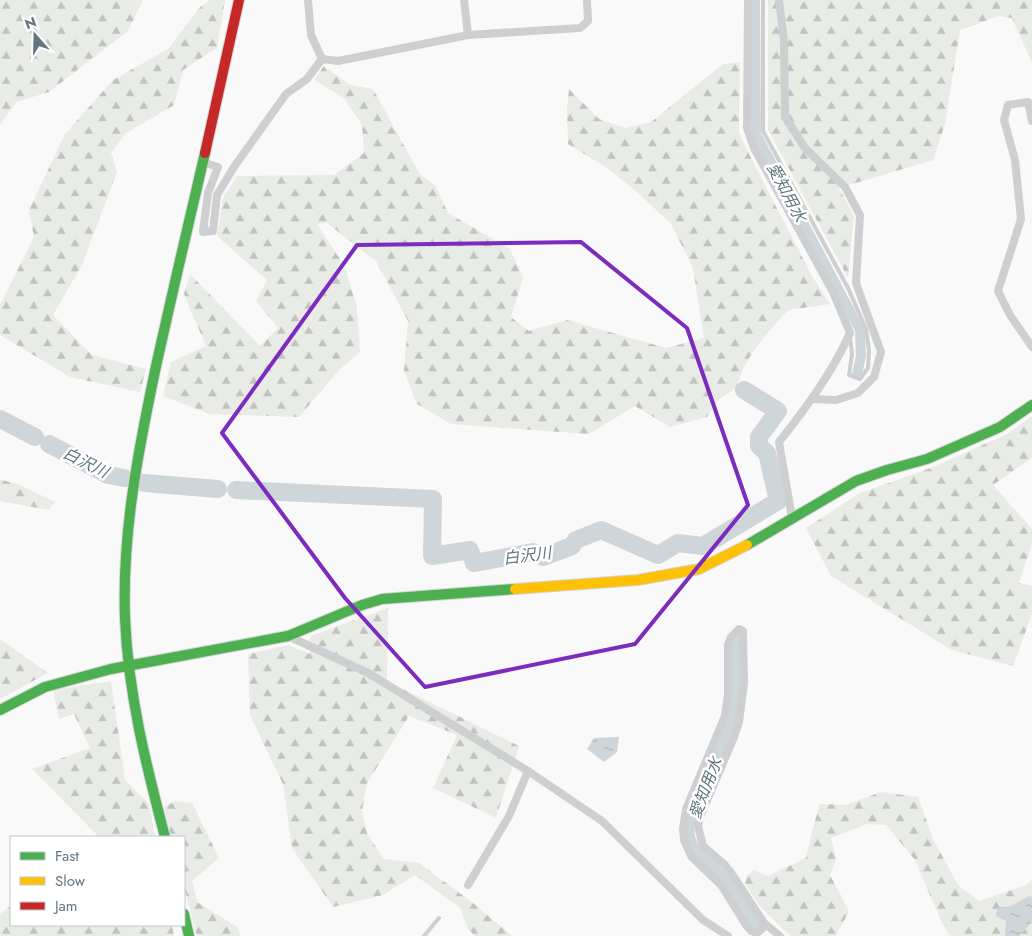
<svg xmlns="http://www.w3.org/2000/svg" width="1032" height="936" viewBox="0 0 1032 936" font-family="Jost,'Noto Sans JP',sans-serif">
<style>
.forest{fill:url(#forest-firs)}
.water{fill:url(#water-ripples)}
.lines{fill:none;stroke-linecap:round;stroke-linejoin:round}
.canal{stroke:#ced6d9;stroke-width:10}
.river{stroke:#ced6d9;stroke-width:18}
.fast-casing{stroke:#d5d6d7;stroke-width:12}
.slow-casing{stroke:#d5d6d7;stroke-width:12}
.jam-casing{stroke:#d5d6d7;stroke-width:12}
.lane{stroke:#cecfd0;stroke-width:4}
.street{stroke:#cecfd0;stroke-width:8}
.fast{stroke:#4caf50;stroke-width:10}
.slow{stroke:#ffc107;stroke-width:10}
.jam{stroke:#c62828;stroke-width:10}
.marked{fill:none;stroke:#7b2cbf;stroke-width:4;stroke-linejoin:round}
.labels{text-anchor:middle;stroke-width:5;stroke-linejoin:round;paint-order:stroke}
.water-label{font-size:16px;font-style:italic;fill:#60757c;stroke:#fff}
</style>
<defs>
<pattern id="forest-firs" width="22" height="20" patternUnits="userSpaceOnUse" patternTransform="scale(1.25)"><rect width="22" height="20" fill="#e8ebe6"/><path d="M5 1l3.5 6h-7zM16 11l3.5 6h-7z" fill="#c0c3c0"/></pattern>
<pattern id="water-ripples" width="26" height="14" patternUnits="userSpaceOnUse" patternTransform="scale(1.25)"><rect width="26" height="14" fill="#ced6d9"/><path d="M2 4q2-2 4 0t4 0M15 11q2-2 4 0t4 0" fill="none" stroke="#abb2b5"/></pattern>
</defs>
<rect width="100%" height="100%" fill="#f9f9f9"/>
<g class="forest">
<polygon points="0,0 143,0 128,31 49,92 16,102 0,125"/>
<polygon points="210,0 225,0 217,48 183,70 174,105 126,133 111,153 117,172 82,265 53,315 92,355 146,369 140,392 70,377 0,335 0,305 34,237 29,210 65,134 113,80 168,49 200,7"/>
<polygon points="768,0 1032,0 1032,63 1012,18 999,16 960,30 945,124 933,160 839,188 854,216 848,278 768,130"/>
<path d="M740 62 739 132 750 156 812 276 830 304 788 310C768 332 744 357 737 387L719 399 707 417 670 427 635 406 589 434 451 424 417 404 404 371 408 321 376 261 327 223 317 224 344 265 357 307 360 352 339 370 299 417 210 414 163 396 171 362 206 346 184 294 190 274 260 346 278 328 256 301 267 280 217 236 223 198 237 176 334 175 364 153 362 125 344 98 314 80 324 66 350 85 373 89 419 173 435 185 448 213 510 249 523 278 511 317 529 331 567 320 666 348 704 338 693 268 671 224 637 192 607 168 568 144 567 109 569 89 599 119 625 128 651 122 723 64Z"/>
<polygon points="1032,416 1032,458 993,485 1032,529 1032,543 1019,583 1032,586 1032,614 1013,666 952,650 831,576 806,528 860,493 931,468 1007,434"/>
<polygon points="0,479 22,486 55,502 49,510 0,501"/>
<polygon points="388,608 387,681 519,746 496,818 433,788 457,735 409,716 367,783 362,811 367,833 384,859 419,863 473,903 512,936 475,936 468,929 460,908 415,875 383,895 333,907 292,848 283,784 250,715 248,654 288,645 310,654 310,636"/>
<polygon points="0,639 48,673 0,699"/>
<polygon points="111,681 125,780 149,804 155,837 99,837 32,769 90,748 74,714 59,719 53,690"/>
<polygon points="881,792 918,797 934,841 958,885 979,901 1026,885 1032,880 1032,936 950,936 942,923 915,860 886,825 867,824 831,838 836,859 830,875 849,911 836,936 791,936 786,932 759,905 745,884 747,876 754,870 768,876 806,858 812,831 820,804 846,805"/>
<polygon points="175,801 192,803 219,858 192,881 197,902 237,927 241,936 197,936 184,887 184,837 171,837 164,807"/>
<polygon points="11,906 11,925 172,925 174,936 0,936 0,914"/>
</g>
<g class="water">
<polygon points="619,737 617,752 604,762 587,749 594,738"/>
<polygon points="1029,896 1032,897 1032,922 1019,936 1005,936 1006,921 996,916 997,908 1011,906"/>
</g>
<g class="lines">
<g class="canal">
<polyline points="755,0 756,134 860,330 861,356 857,374"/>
<path d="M740 632 735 649V686L733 713 724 740 691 818C682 850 710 859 725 879 736 894 745 910 755 925"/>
</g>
<g class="river">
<polyline points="0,419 35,437"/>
<polyline points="49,444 108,475 124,478"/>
<polyline points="144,483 218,489"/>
<polyline points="236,490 433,499 432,556 470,550 474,563 533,552 543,557 572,546 576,540 601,530 658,555 678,543 703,546 778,501 767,453 759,446 759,437 778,411 744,390"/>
</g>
<defs>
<g id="fast">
<polyline points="747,545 856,481 887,470 927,459 1000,427 1032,405"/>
<polyline points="0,710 45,687 111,669 288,636 362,605 382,599 515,589"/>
<path d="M165 837C146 765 128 693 125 618 122 534 138 452 155 371 171 298 188 226 205 153"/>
<polyline points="184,914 189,936"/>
</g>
<polyline id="slow" points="515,589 638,580 699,569 747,545"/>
<polyline id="jam" points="205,153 239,0"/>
</defs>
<use href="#fast" class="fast-casing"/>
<use href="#slow" class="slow-casing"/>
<use href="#jam" class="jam-casing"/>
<g class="lane">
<polyline points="763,0 763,131 848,288 866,329 869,350 868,368 860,379 849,375 852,354 850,337"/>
<polyline points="424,936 439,918"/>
</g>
<g class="street">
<polyline points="308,0 311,35 322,59"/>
<polyline points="464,0 468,35"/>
<path d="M748 0 747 128 754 148 833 292 850 333C832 373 806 408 779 442L792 518"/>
<polyline points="779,0 784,41 785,117 805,148 845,187 860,215 856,283 881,352 874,377 858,393 836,400 812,399"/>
<polyline points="322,59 338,61 468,35 580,28 588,21 587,0"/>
<polyline points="1032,121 1028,102 1008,105 1004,120 1015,160 1021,219 998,291 1010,315 1032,347"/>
<polyline points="202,162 218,167 208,193 203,232 213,231 217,195 234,167 286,94 307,79 322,59"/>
<polyline points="288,636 368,673 528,771 602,821 703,920 728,936"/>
<polyline points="468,885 509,816 528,771"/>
<polyline points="764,923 762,929 757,933 751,931 746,925 721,885 691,856 684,840 683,829 686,809 725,716 728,694 728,645 731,637 739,629 743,631 744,683 739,722 734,737 700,817 698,826 703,846 724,864 732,874 764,923 780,936"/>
</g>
<use href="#fast" class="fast"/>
<use href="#slow" class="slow"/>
<use href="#jam" class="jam"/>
</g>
<path class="marked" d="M581 242 687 328 748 505 635 644 425 687 345 598 222 433 357 245Z"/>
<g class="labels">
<g class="water-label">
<text transform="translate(787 192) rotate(62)" y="6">愛知用水</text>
<text transform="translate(86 462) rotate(26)" y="6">白沢川</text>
<text transform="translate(527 555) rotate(-7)" y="6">白沢川</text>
<text transform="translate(705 788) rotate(-69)" y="6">愛知用水</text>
</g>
</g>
<rect x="10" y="836" width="175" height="90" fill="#ffffff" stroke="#c1c8cd"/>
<rect x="20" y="852" width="25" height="8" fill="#4caf50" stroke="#c1c8cd"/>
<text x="55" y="861" font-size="15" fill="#657683">Fast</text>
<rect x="20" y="877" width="25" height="8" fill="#ffc107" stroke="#c1c8cd"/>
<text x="55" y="886" font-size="15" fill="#657683">Slow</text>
<rect x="20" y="902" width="25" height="8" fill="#c62828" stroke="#c1c8cd"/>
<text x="55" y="911" font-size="15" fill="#657683">Jam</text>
<g transform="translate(35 35) rotate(340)" stroke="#ffffff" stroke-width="4" paint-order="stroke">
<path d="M0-4L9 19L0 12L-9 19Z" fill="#657683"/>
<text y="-8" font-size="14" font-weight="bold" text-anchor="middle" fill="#657683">N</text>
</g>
</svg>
